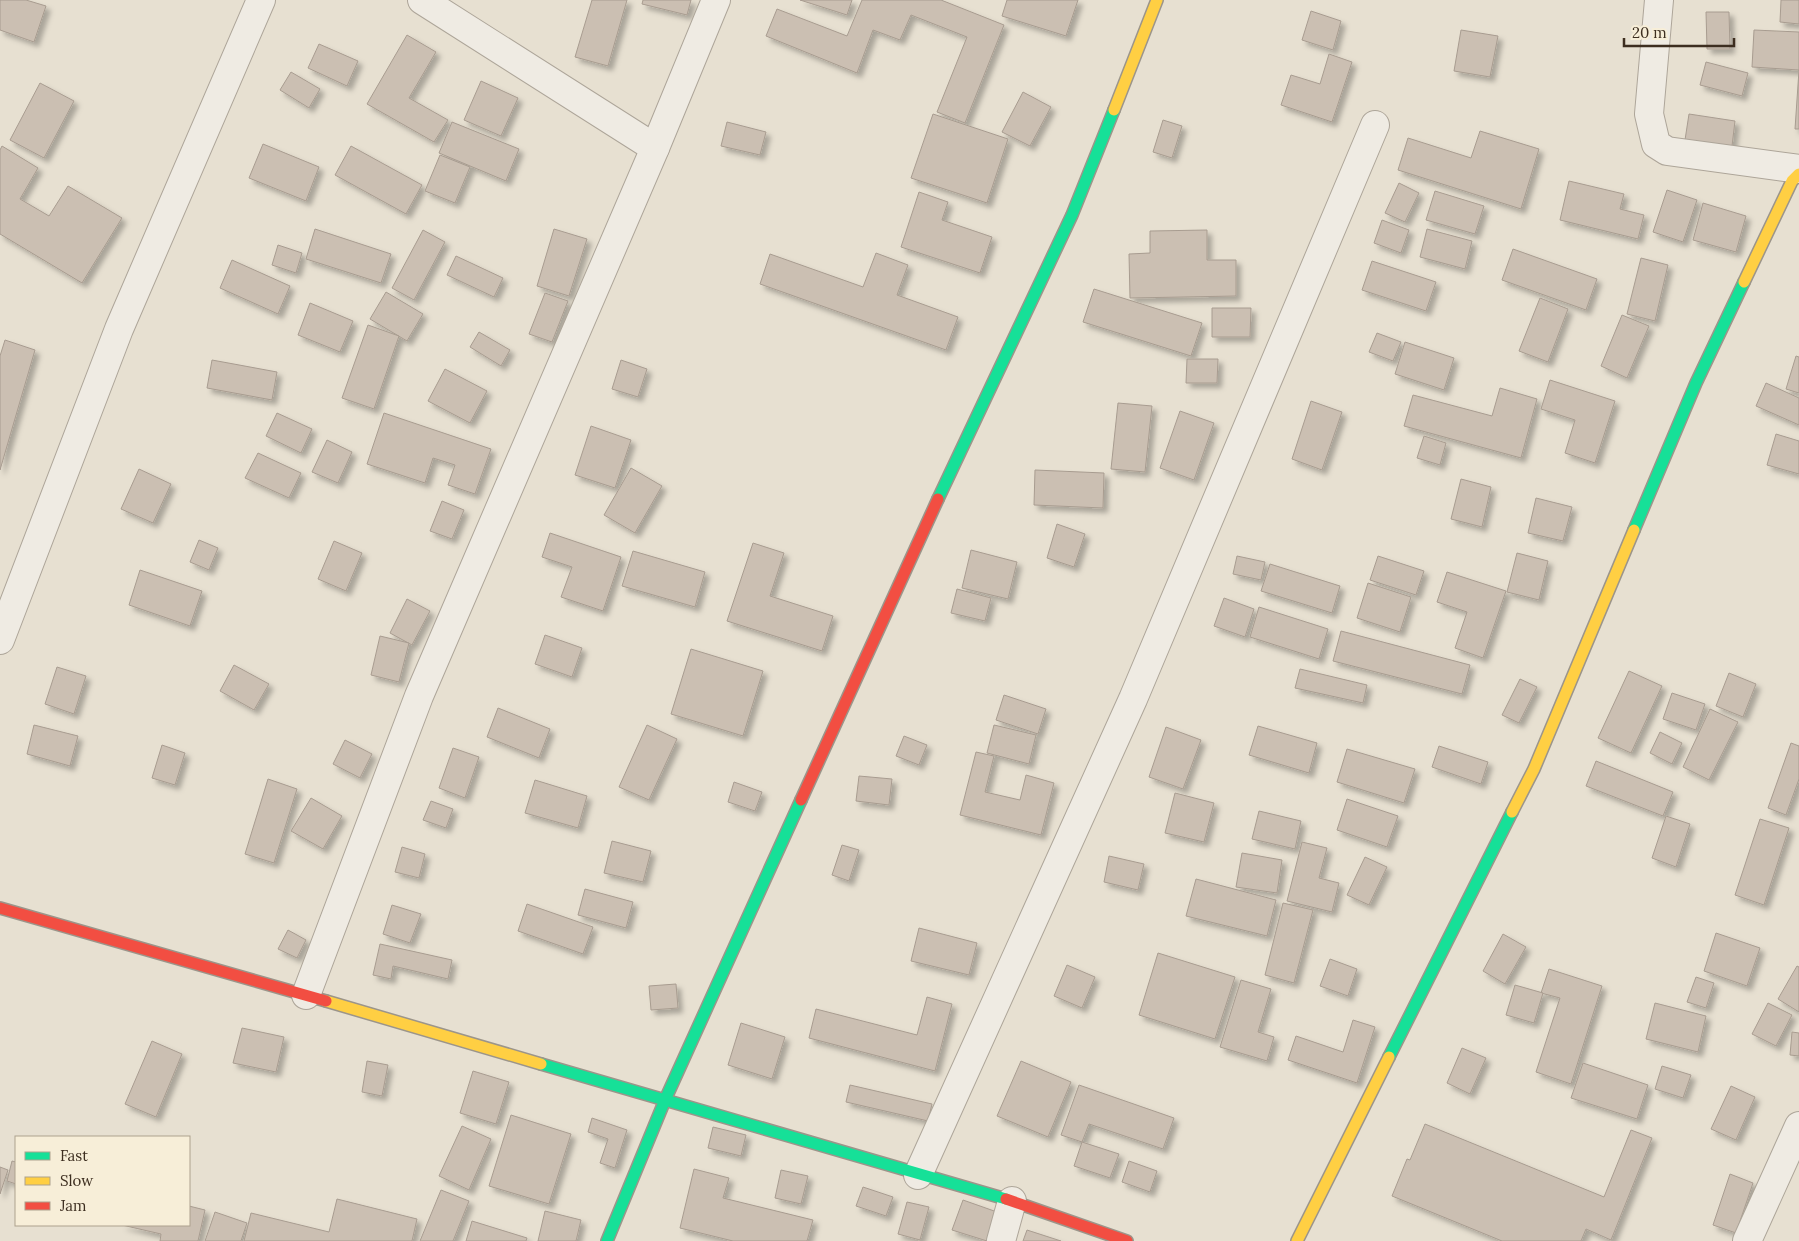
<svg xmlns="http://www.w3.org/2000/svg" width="1799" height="1241" viewBox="0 0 1799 1241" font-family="Lora,serif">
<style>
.building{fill:#cbbfb2;stroke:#a89c90;filter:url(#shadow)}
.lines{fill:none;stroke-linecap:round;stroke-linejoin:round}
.street-casing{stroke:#ada599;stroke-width:30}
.fast-casing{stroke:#9c958a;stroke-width:14}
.slow-casing{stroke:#9c958a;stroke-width:14}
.jam-casing{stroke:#9c958a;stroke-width:14}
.street{stroke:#efebe3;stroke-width:28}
.fast{stroke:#16e098;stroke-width:11}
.slow{stroke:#ffcf43;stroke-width:11}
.jam{stroke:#f24e42;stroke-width:11}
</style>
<defs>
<filter id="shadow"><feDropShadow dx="4.5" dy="4.5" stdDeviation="2.5" flood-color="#0004"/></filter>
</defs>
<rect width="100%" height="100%" fill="#e7e0d1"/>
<g class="building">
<polygon points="0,0 26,0 46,6 34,42 0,30"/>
<polygon points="592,0 627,0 608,66 575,57"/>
<polygon points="643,0 691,0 687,15 642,4"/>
<polygon points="800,0 852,0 847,15"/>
<polygon points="862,0 941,0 1004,25 965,123 937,112 967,37 911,15 900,40 873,30 857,73 766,36 777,9 847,36"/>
<polygon points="1007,0 1078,0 1066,36 1002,16"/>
<polygon points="1781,0 1799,0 1799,24 1780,22"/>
<polygon points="1311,11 1341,21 1333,50 1302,40"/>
<polygon points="1706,12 1729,12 1730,49 1707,49"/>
<polygon points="1461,30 1498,36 1490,77 1454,71"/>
<polygon points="1754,30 1799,32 1799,129 1795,129 1799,70 1752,67"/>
<polygon points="407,35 436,52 409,98 448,120 434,142 367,104"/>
<polygon points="319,44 358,61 347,86 308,68"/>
<polygon points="1329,54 1352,62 1332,122 1281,105 1291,75 1320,84"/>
<polygon points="1706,62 1748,73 1742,96 1700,85"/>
<polygon points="291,72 320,89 309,108 280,90"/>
<polygon points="481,81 518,98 501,136 464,120"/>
<polygon points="40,83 74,101 44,158 10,140"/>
<polygon points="1023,92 1051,107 1030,146 1002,132"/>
<polygon points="933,114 1008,139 987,203 911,178"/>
<polygon points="1689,114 1735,121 1732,146 1685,140"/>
<polygon points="1163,120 1182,126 1172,158 1153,152"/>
<polygon points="452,122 519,149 506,181 439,153"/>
<polygon points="727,122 766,132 760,155 721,146"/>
<polygon points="1480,131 1539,149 1521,209 1398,170 1408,138 1471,158"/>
<polygon points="263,144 319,167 306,201 249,178"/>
<polygon points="2,146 38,168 20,199 49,216 68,186 122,218 82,283 0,234 0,150"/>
<polygon points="351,146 422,185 406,214 335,175"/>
<polygon points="440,155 470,167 455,203 425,191"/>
<polygon points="1569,181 1624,194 1620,209 1644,215 1638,239 1560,220"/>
<polygon points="1399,183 1419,193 1405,222 1385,213"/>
<polygon points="1667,190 1697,200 1683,242 1653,232"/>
<polygon points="1435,191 1484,206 1475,234 1426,220"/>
<polygon points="919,192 948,202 942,220 992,237 980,273 901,247"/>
<polygon points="1703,203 1746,216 1736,252 1693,240"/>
<polygon points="1382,220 1409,230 1401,253 1374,243"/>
<polygon points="315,229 391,254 381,283 306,259"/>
<polygon points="554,229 587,239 569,296 537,286"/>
<polygon points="1427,229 1472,241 1465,269 1420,257"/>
<polygon points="423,230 445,242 414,300 392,288"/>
<polygon points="1207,230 1207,260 1236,260 1236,296 1130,298 1129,254 1150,253 1150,231"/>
<polygon points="278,245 302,253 296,273 272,265"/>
<polygon points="1513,249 1597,279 1586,310 1502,280"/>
<polygon points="876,253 908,265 897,295 958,317 946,350 760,284 770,254 863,287"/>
<polygon points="456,256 503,278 494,297 447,275"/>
<polygon points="1641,258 1668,265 1655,321 1627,314"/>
<polygon points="232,260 290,286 278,314 220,288"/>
<polygon points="1372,261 1436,282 1426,311 1362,290"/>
<polygon points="1094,289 1202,323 1191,356 1083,322"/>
<polygon points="386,292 423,314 407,341 370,319"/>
<polygon points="545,293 568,301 552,342 529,334"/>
<polygon points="1540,298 1568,309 1548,362 1519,351"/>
<polygon points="310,303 353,321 340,352 298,335"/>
<polygon points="1212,308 1251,308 1250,337 1212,337"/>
<polygon points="1622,315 1649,326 1627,378 1601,366"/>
<polygon points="368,325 399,336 374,409 342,398"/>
<polygon points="479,332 510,350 501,366 470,347"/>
<polygon points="1377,333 1401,342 1393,361 1369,352"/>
<polygon points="5,340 35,350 0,470 0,356"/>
<polygon points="1405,342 1454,358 1444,390 1395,374"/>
<polygon points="1796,356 1799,357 1799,393 1786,389"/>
<polygon points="1187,359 1218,359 1217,383 1186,383"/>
<polygon points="212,360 277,372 272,400 207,388"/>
<polygon points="621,360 647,369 638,397 612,389"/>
<polygon points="445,369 487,391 470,423 428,401"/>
<polygon points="1550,380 1615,401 1595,463 1565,453 1575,420 1541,409"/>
<polygon points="1766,383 1799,398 1799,425 1756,406"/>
<polygon points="1500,388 1537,399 1521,458 1404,426 1413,395 1492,416"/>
<polygon points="1311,401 1342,412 1322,470 1292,459"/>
<polygon points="1118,403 1152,406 1145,472 1111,469"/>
<polygon points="1180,411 1214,423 1194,480 1160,468"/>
<polygon points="277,413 312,429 301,453 266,436"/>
<polygon points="384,413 491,449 475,494 448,485 455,465 433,458 425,483 367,464"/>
<polygon points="591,426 631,440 615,488 575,475"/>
<polygon points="1776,434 1799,441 1799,474 1767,465"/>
<polygon points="1424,436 1446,443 1440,465 1417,458"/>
<polygon points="327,440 352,452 338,483 312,472"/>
<polygon points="258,453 301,473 289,498 245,478"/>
<polygon points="631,468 662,486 635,533 604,515"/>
<polygon points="139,469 171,484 153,523 121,509"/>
<polygon points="1035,470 1104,473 1103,508 1034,505"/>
<polygon points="1461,479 1491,487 1482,527 1451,519"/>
<polygon points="1536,498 1572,507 1563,541 1528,533"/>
<polygon points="442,501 464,510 452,539 430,531"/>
<polygon points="1057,524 1085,534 1074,567 1047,558"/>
<polygon points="550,533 621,557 603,611 561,597 572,567 542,557"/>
<polygon points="199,540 218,548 209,570 190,562"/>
<polygon points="334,541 362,553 346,591 318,579"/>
<polygon points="753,543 784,553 770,596 833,616 822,651 727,621"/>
<polygon points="971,550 1017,562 1008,599 962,588"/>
<polygon points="633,551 705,572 695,607 622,586"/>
<polygon points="1517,553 1548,561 1539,600 1507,592"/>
<polygon points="1237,556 1265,562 1261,580 1233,574"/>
<polygon points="1378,556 1424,571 1416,595 1370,580"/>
<polygon points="1270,564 1340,586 1332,613 1261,591"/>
<polygon points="140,570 202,591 190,626 129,605"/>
<polygon points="1447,572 1506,591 1483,658 1455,648 1467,612 1437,602"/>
<polygon points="1368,583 1411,597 1400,632 1357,618"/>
<polygon points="957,589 991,598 985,621 951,613"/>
<polygon points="1224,598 1254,609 1245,637 1214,626"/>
<polygon points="407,599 430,611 412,645 390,633"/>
<polygon points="1259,607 1328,629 1319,659 1250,637"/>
<polygon points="1341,631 1470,665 1462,694 1333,661"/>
<polygon points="545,635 582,648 572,677 535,664"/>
<polygon points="380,636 409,643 399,682 371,675"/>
<polygon points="691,649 763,671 743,736 671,714"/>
<polygon points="234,665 269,684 254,710 220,691"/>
<polygon points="57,667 86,676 74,714 45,704"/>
<polygon points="1300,669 1367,685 1363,703 1295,688"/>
<polygon points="1629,671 1662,686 1631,753 1598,738"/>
<polygon points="1729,673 1756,684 1743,717 1716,706"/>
<polygon points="1520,679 1537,687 1519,723 1502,715"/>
<polygon points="1672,693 1705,704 1696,730 1663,719"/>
<polygon points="1004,695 1046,709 1038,734 996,720"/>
<polygon points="498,708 550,729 539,758 487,737"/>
<polygon points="1710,709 1738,722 1709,780 1683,767"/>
<polygon points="34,725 78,736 70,766 27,754"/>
<polygon points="647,725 677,739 649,800 619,787"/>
<polygon points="994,725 1036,735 1029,764 987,753"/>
<polygon points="1258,726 1317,743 1309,773 1249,755"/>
<polygon points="1166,727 1201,740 1183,789 1149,777"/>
<polygon points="1660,732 1682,743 1672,764 1650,753"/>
<polygon points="904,736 927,745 919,765 896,756"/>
<polygon points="345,740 372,754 360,778 333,764"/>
<polygon points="1791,743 1799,746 1799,779 1786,815 1768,808"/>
<polygon points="162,745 185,753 175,785 152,778"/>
<polygon points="1439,746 1488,762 1481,784 1432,767"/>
<polygon points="453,748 479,757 465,798 439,788"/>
<polygon points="1347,749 1415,769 1404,803 1337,782"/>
<polygon points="976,752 994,756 985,792 1020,800 1026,775 1054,783 1041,835 960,815"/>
<polygon points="1596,761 1673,792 1663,816 1586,786"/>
<polygon points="859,776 892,779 889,805 856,801"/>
<polygon points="268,779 297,789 274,863 245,854"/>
<polygon points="535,780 587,796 578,828 525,813"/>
<polygon points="734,782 762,792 755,811 728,802"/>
<polygon points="1175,793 1214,803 1204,842 1165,833"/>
<polygon points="311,798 342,816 323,849 291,831"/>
<polygon points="1347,799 1398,816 1387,847 1337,830"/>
<polygon points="431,801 453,809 446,828 423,820"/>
<polygon points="1259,811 1301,821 1295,849 1252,839"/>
<polygon points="1666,816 1690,824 1676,867 1652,858"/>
<polygon points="1760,819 1789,828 1764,905 1735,895"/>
<polygon points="612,841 651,851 643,882 604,873"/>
<polygon points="1302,842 1327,848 1319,878 1339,883 1332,912 1287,901"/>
<polygon points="842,845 859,850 849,881 832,875"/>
<polygon points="402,847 425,854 419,878 395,872"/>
<polygon points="1242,853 1282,860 1277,893 1236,887"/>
<polygon points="1109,856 1144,864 1138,890 1104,882"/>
<polygon points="1365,857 1387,867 1369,905 1347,895"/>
<polygon points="1196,879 1276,900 1267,936 1186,916"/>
<polygon points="585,889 633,902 626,928 578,915"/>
<polygon points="1283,903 1313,910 1294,983 1265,975"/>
<polygon points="527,904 593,927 583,954 518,931"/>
<polygon points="392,905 421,914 410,943 383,934"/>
<polygon points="919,928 977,943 969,975 911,961"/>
<polygon points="288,930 306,940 297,958 278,949"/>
<polygon points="1716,933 1760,948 1747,986 1704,971"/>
<polygon points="1503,934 1526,947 1505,984 1483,971"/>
<polygon points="380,944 452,960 448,979 393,966 391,979 373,975"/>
<polygon points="1158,953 1235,977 1215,1039 1139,1015"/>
<polygon points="1330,959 1357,969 1348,996 1320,986"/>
<polygon points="1067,965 1095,977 1082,1008 1054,996"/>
<polygon points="1797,966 1799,967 1799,1012 1778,999"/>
<polygon points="1549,969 1602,986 1571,1084 1536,1072 1560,998 1541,993"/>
<polygon points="1696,977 1714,983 1706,1008 1687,1002"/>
<polygon points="1241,980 1271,989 1258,1032 1274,1037 1267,1061 1220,1047"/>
<polygon points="676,984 678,1008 651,1010 649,986"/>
<polygon points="1515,985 1543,993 1534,1023 1506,1015"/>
<polygon points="927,997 952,1004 935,1071 809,1038 816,1009 917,1035"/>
<polygon points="1655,1003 1706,1016 1698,1052 1646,1039"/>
<polygon points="1768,1003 1792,1015 1776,1046 1752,1034"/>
<polygon points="1353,1020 1375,1027 1357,1083 1288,1060 1296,1036 1343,1052"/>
<polygon points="741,1023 785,1037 772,1079 728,1065"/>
<polygon points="242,1028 284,1037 276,1072 233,1063"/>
<polygon points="1792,1032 1799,1033 1799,1056 1790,1055"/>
<polygon points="152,1041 182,1054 156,1117 125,1104"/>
<polygon points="1462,1048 1486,1058 1470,1094 1447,1083"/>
<polygon points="367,1061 388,1065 382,1096 362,1092"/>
<polygon points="1021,1061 1071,1082 1048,1137 997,1116"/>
<polygon points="1583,1063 1648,1085 1637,1119 1571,1098"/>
<polygon points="1662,1066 1691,1075 1683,1098 1655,1089"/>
<polygon points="473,1071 509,1082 496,1124 460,1113"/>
<polygon points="850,1085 932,1104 928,1121 846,1102"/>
<polygon points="1079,1085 1174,1118 1163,1149 1089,1124 1082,1142 1119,1154 1110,1178 1074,1166 1082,1142 1061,1135"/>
<polygon points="1731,1086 1755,1097 1736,1140 1711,1129"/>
<polygon points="511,1115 571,1134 549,1204 489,1186"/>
<polygon points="592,1118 627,1130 615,1168 600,1163 608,1139 588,1132"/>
<polygon points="1425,1124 1604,1197 1631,1130 1652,1138 1611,1240 1586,1229 1581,1241 1502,1241 1392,1196 1407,1159 1410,1160"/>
<polygon points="462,1126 491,1139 469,1190 439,1176"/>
<polygon points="713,1127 746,1135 741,1156 708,1148"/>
<polygon points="12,1161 16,1162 16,1184 7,1181"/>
<polygon points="1129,1161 1157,1171 1150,1192 1122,1182"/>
<polygon points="0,1167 8,1170 0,1194"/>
<polygon points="694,1169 729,1178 723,1198 813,1220 807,1241 733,1241 680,1228"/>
<polygon points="781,1170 808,1176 801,1204 775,1198"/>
<polygon points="1730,1174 1753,1183 1736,1233 1713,1225"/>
<polygon points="863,1187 893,1197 886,1216 856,1206"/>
<polygon points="441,1190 469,1201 453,1241 420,1241"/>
<polygon points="337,1199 417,1219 412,1241 244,1241 251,1213 329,1232"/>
<polygon points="963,1200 997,1212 987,1241 952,1230"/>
<polygon points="907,1202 929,1207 920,1240 898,1234"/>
<polygon points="189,1206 205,1210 198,1241 160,1241 161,1234 122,1225 189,1225"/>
<polygon points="545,1211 581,1220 576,1241 538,1241"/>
<polygon points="215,1212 247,1223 241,1241 205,1241"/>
<polygon points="472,1221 527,1238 526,1241 466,1241"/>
<polygon points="1027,1230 1061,1241 1023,1241"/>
</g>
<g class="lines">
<defs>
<g id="street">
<polyline points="422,0 655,148"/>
<polyline points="1659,0 1649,114 1656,144 1667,151 1799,169"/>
<polyline points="0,640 119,329 261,0"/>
<polyline points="306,995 419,696 655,148 716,0"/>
<polyline points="918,1175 1133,699 1375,125"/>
<polyline points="1001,1241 1012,1201"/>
<polyline points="1747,1241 1799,1126"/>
</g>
<g id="fast">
<polyline points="938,499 1072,215 1114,110"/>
<polyline points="1634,530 1696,383 1744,282"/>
<polyline points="1389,1057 1512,812"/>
<polyline points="541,1064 1006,1199"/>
<polyline points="607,1241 665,1100 801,800"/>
</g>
<g id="slow">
<polyline points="1114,110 1157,0"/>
<polyline points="1744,282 1792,181 1799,174"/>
<polyline points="1512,812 1534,769 1634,530"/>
<polyline points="326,1001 541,1064"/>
<polyline points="1297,1241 1389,1057"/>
</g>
<g id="jam">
<polyline points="801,800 938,499"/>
<polyline points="0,908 326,1001"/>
<polyline points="1006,1199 1127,1241"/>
</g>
</defs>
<use href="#street" class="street-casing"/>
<use href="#fast" class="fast-casing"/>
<use href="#slow" class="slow-casing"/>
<use href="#jam" class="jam-casing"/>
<use href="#street" class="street"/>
<use href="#fast" class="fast"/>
<use href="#slow" class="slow"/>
<use href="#jam" class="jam"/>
</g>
<rect x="15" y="1136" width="175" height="90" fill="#f7eed8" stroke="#ada18e"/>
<rect x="25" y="1152" width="25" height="8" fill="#16e098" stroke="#ada18e"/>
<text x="60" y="1161" font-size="15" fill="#3d2e20">Fast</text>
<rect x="25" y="1177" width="25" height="8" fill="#ffcf43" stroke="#ada18e"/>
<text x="60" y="1186" font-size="15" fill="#3d2e20">Slow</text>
<rect x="25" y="1202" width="25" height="8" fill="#f24e42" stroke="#ada18e"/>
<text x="60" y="1211" font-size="15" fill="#3d2e20">Jam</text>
<path d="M1624 38v8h110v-8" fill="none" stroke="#3d2e20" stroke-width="2.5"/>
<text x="1632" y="38" font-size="15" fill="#3d2e20" stroke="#f7eed8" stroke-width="4" paint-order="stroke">20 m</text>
</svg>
